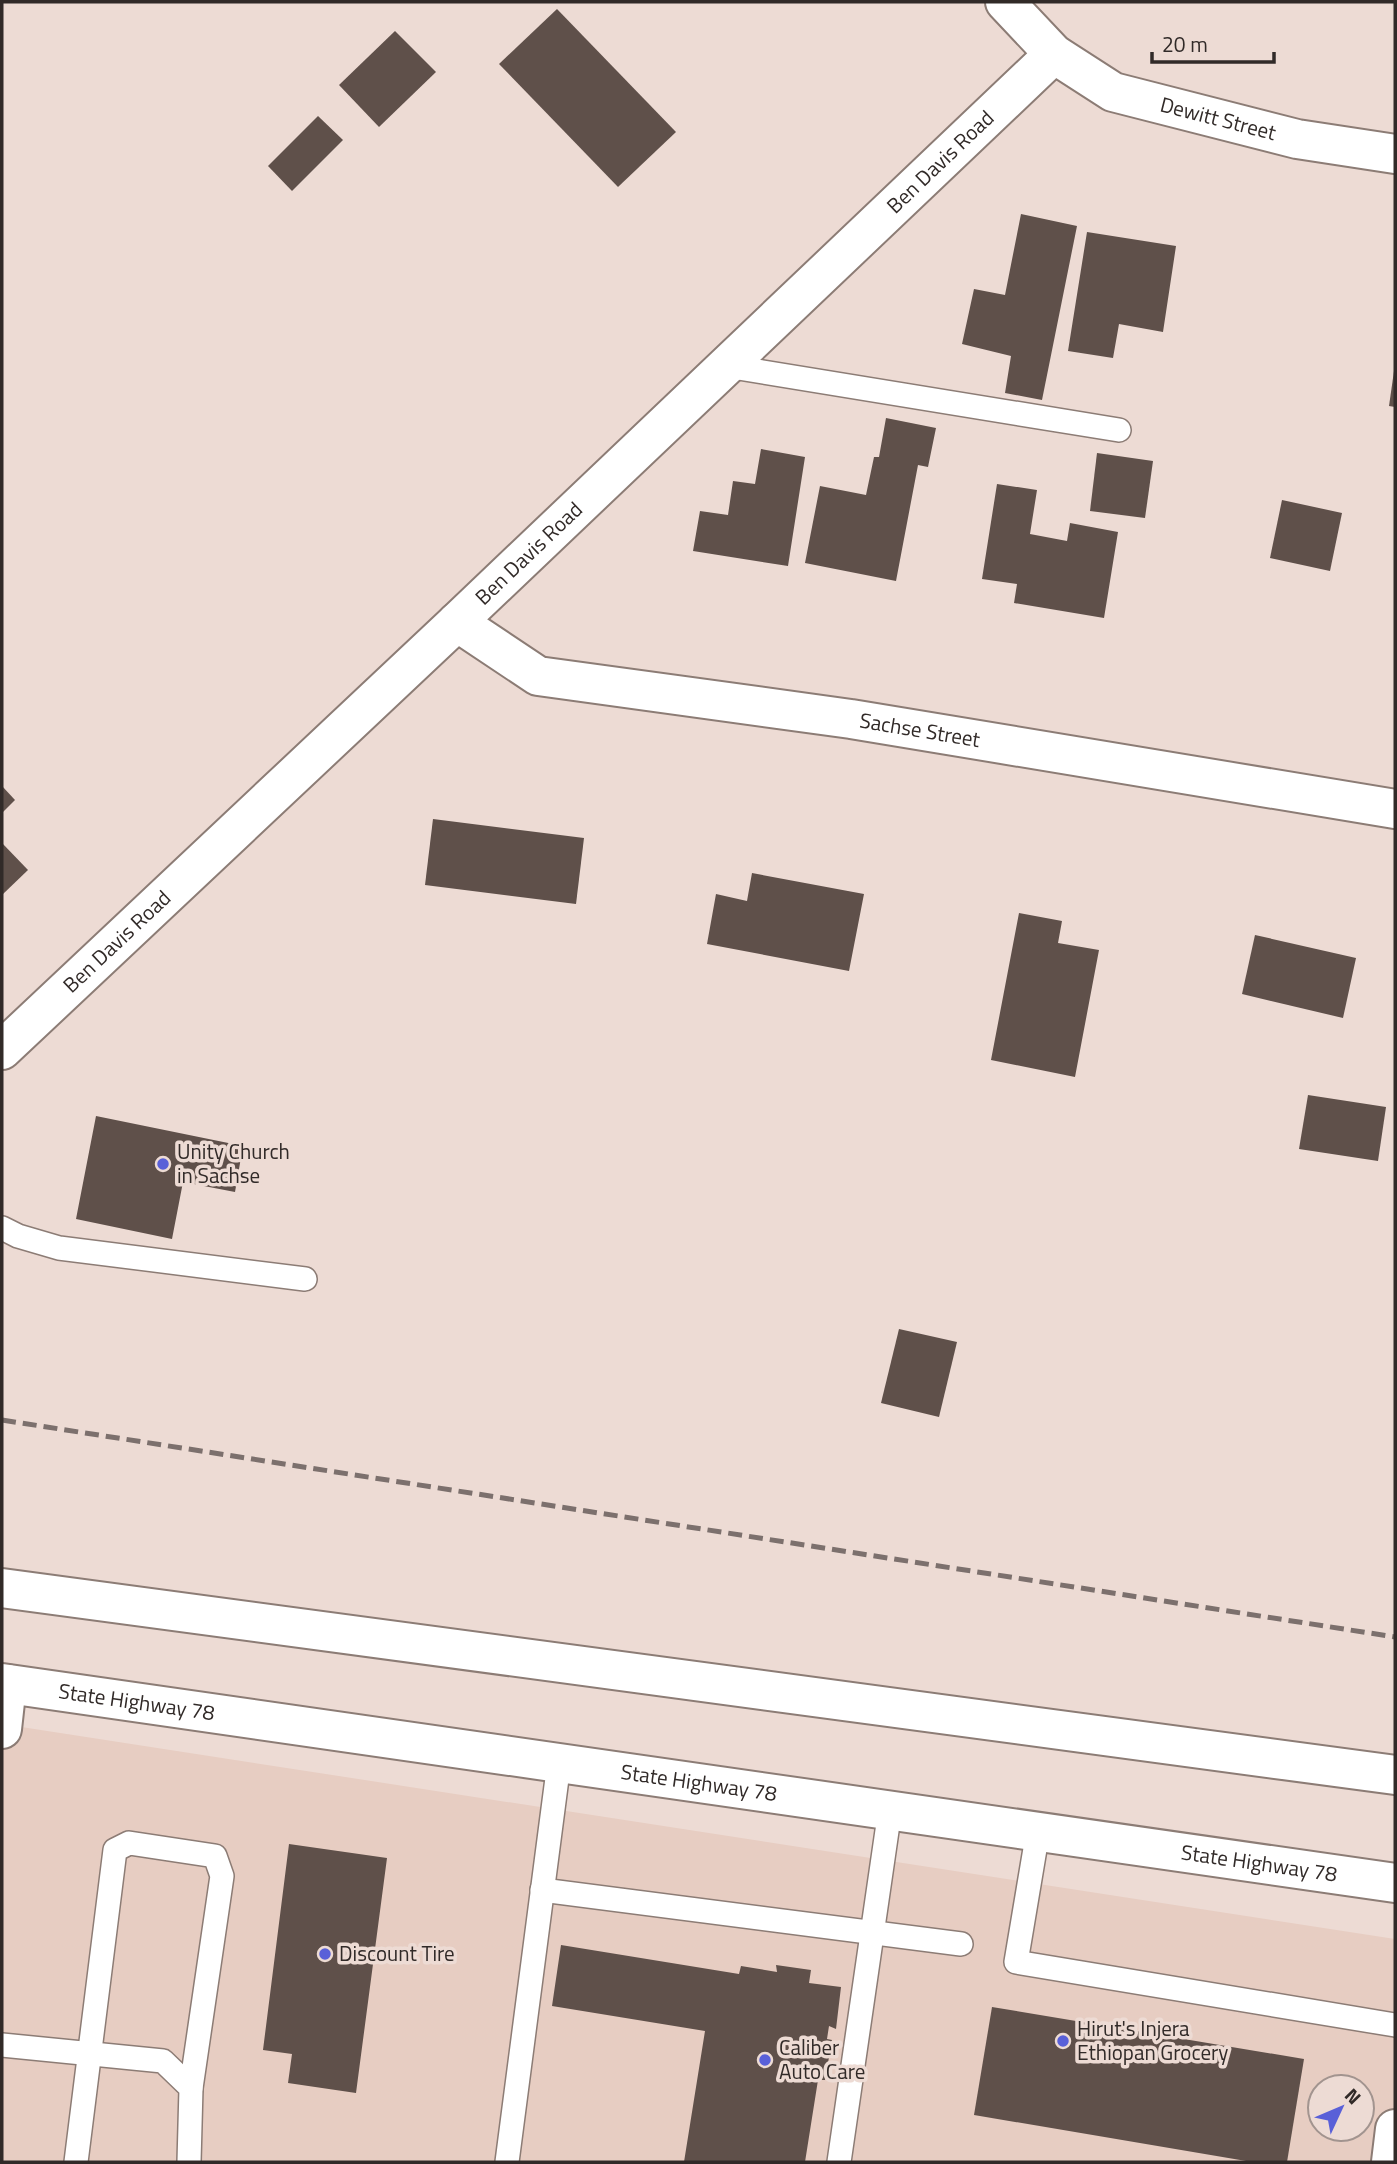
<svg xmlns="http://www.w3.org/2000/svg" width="1397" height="2164" viewBox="0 0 1397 2164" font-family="'Titillium Web',sans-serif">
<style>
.built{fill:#e7cdc2;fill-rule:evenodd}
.building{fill:#5f504a}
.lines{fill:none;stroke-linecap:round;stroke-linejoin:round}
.lane-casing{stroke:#8c7c75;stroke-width:26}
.street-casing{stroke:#8c7c75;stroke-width:42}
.primary-casing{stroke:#8c7c75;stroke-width:42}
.lane{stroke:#fff;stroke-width:23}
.street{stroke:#fff;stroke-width:38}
.primary{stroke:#fff;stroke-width:38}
.rail{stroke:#7c706d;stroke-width:5;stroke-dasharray:14 7;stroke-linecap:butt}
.poi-dot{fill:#5960d8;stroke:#eddbd4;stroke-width:2.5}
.labels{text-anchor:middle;stroke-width:7;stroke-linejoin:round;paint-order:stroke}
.street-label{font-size:21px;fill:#312a28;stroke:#eddbd4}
.poi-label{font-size:21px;fill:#312a28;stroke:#eddbd4;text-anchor:start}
</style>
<rect width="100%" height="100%" fill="#eddbd4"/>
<path class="built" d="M2 1724 1395 1939V2162H2ZM1320 2087H1362V2129H1320Z"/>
<g class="building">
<polygon points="557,9 676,132 618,187 499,64"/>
<polygon points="395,31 436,72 379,127 339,85"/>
<polygon points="318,116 343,140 292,191 268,166"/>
<polygon points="1021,214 1077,226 1042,400 1005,393 1011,356 962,344 974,289 1005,295"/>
<polygon points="1087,232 1176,246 1163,332 1119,324 1113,358 1068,351"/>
<polygon points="1394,371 1395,371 1395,407 1389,406"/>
<polygon points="886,418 936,428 928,467 918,465 896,581 805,563 820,486 866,495 874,457 879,457"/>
<polygon points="761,449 805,457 788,566 693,551 700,511 728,515 733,481 755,484"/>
<polygon points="1097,453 1153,461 1145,518 1090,511"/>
<polygon points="997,484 1037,490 1030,534 1067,541 1070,523 1118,532 1104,618 1014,603 1017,584 982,579"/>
<polygon points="1282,500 1342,513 1330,571 1270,558"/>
<polygon points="2,786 15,800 2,813"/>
<polygon points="433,819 584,838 576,904 425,885"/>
<polygon points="2,843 28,870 2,895"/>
<polygon points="752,873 864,894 849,971 707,944 716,894 747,901"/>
<polygon points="1019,913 1062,921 1058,943 1099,950 1075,1077 991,1060"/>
<polygon points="1255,935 1356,958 1343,1018 1242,994"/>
<polygon points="1308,1095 1386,1107 1378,1161 1299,1149"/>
<polygon points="96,1116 243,1146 235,1192 183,1182 172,1239 76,1219"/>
<polygon points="899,1329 957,1342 939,1417 881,1403"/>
<polygon points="289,1844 387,1858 356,2093 288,2083 292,2054 263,2050"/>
<polygon points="561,1945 739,1974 741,1966 777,1972 776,1965 811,1970 809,1983 841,1987 836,2029 829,2026 827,2039 832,2040 825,2080 818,2080 805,2162 684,2162 705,2031 552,2006"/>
<polygon points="992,2007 1304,2059 1287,2162 1252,2162 974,2115"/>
</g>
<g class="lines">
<defs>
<g id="lane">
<polyline points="726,366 1119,430"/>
<polyline points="2,1228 18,1236 59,1248 305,1279"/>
<polyline points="1038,1831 1016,1962 1395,2025"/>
<polyline points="542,1890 961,1944"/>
<polyline points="2,2045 163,2061 191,2088 189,2162"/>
<polyline points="76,2162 115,1850 129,1843 215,1856 222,1876 191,2088"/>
<polyline points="507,2162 559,1763"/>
<polyline points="839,2162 890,1810"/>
</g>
<g id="street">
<path id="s1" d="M1005 2 1054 54 1113 92 1297 139 1395 154"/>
<path id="s2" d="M457 622 538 676 851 719 1395 809"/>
<path id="s3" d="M2 1050 457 622 1054 54"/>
<polyline points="2,1729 7,1684"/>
<polyline points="1391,2162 1395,2129"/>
</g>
<g id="primary">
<polyline points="2,1588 1395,1775"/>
<path id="s4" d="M2 1683 1395 1883"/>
</g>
</defs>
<use href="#lane" class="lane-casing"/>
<use href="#street" class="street-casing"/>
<use href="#primary" class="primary-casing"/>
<use href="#lane" class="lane"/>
<use href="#street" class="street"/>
<use href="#primary" class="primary"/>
<polyline class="rail" points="2,1420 1395,1637"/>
</g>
<g class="poi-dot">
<circle cx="163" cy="1164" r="7"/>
<circle cx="325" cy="1954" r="7"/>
<circle cx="1063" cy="2041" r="7"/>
<circle cx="765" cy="2060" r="7"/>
</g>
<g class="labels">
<g class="street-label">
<text dy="7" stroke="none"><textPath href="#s1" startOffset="250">Dewitt Street</textPath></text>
<text dy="7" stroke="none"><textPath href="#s3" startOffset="1292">Ben Davis Road</textPath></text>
<text dy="7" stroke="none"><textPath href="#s3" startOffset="724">Ben Davis Road</textPath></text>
<text dy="7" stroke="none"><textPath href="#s2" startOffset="483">Sachse Street</textPath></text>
<text dy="7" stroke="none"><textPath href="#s3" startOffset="158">Ben Davis Road</textPath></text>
<text dy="7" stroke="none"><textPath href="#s4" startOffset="136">State Highway 78</textPath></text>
<text dy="7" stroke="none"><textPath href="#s4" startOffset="704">State Highway 78</textPath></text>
<text dy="7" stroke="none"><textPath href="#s4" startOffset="1270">State Highway 78</textPath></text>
</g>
<g class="poi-label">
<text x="177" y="1159">Unity Church<tspan x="177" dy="24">in Sachse</tspan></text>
<text x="339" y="1961">Discount Tire</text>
<text x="1077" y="2036">Hirut's Injera<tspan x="1077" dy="24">Ethiopan Grocery</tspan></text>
<text x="779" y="2055">Caliber<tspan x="779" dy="24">Auto Care</tspan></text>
</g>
</g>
<rect width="1397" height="2164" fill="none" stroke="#312a28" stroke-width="7"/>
<g transform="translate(1341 2108) rotate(46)"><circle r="33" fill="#eddbd4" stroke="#a2948f" stroke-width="2"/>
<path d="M0-5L12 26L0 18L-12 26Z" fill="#5960d8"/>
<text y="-10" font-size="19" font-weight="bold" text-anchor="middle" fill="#312a28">N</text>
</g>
<path d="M1152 52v10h122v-10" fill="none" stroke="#312a28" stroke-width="3.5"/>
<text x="1162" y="52" font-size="21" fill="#312a28" stroke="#eddbd4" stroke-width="5" paint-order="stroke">20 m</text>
</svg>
